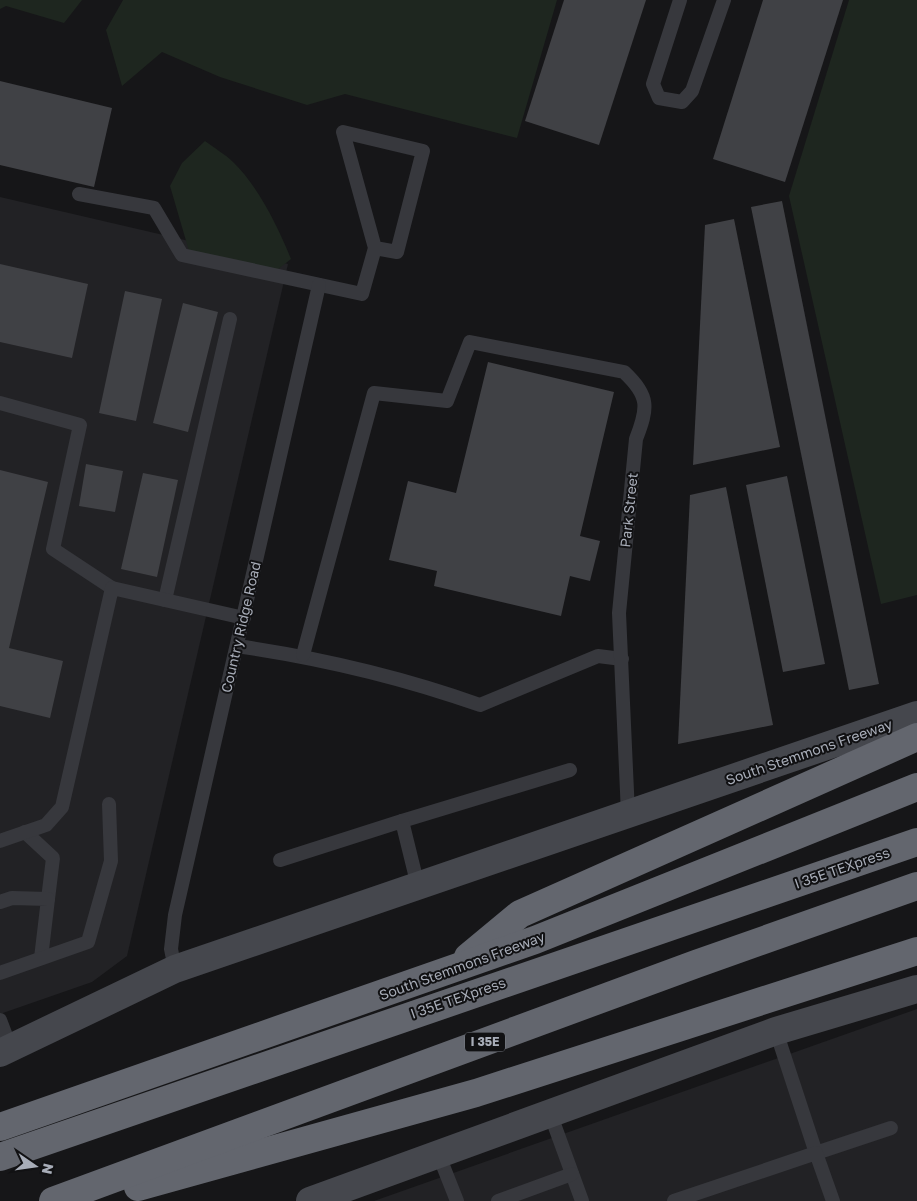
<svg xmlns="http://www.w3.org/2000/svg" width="917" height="1201" viewBox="0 0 917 1201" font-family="'Golos Text',sans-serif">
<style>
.built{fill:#222225}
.green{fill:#1e261f}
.building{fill:#404145}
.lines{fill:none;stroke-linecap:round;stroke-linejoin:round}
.lane{stroke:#37383d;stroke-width:14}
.secondary{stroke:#45474d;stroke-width:28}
.highway{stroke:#63666e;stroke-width:28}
.labels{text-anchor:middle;stroke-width:4;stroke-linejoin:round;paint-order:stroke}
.shield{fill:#111113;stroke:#7b7e86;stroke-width:1}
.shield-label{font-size:12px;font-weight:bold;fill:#a8adb8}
.street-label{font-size:14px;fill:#a8adb8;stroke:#111113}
</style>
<rect width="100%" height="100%" fill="#161618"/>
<g class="built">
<polygon points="0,197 288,264 127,956 92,982 0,1014"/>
<polygon points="917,1009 917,1201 374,1201"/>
</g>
<g class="green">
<polygon points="0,0 82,0 64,23 6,6 0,9"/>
<polygon points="123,0 557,0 517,138 345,94 307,105 220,77 162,52 122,86 106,30"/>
<polygon points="849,0 917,0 917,595 881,604 789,196"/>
<path d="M205 141C214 148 225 154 233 162 258 186 278 227 291 259L277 270 189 251 170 186 182 163Z"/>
</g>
<g class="building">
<polygon points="564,0 646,0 599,145 525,121"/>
<polygon points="763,0 843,0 785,182 713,159"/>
<polygon points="0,81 112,108 94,187 0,165"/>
<polygon points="782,201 879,684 849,690 751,207"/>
<polygon points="734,219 780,447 693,465 705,225"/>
<polygon points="0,264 88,284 72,358 0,342"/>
<polygon points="125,291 162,299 136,421 99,413"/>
<polygon points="183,303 218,312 188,432 153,423"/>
<polygon points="488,362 614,392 580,536 600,541 590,581 570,576 561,616 434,586 437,571 389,560 408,481 456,493"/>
<polygon points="86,464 123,471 115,512 79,506"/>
<polygon points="0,470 48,482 9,648 63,661 50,718 0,706"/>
<polygon points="143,473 178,480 157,577 121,569"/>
<polygon points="787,476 825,664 783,672 746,485"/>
<polygon points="726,487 773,725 678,744 690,495"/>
</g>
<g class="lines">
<g class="lane">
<polyline points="680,0 653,84 659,98 682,102 692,91 724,0"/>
<polyline points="79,194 154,208 182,255 362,294 375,248 343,132 423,151 397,252 375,248"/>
<polyline points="0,403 80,425 53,549 112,588"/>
<polyline points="165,600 230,319"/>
<path d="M237 646C320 658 401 677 480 705L598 656 622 659"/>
<path d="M303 655 374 393 447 401 470 342 624 372C650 396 648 408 636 439L619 613 628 814"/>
<polyline points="402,821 570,770"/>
<polyline points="25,832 53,858 48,899"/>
<polyline points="0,841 46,825 62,807 112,588 244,618"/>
<polyline points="280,860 402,821 418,886"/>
<polyline points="0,902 12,898 48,899 41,958"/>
<polyline points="175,969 171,949 175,915 319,285"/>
<polyline points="0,973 88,942 111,861 109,804"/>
<polyline points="0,1020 11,1049"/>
<polyline points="776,1031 816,1153 891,1128"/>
<polyline points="550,1113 582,1201"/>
<polyline points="438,1153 457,1201"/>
<polyline points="498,1201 572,1174"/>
<polyline points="674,1201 816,1153 833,1201"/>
</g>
<g class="secondary">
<polyline points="0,1053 175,969 917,715"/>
<polyline points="310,1201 776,1031 917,989"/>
</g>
<g class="highway">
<polyline points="468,957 520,914 917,737"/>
<polyline points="0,1127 535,940 917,787"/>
<polyline points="0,1157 917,842"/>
<polyline points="138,1187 476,1093 917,951"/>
<polyline points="53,1201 696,964 917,886"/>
</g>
</g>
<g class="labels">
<rect class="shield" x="465" y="1032.5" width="40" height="19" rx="4"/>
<g class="shield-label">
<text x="485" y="1046">I 35E</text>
</g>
<g class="street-label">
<text transform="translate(629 510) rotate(-84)" y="5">Park Street</text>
<text transform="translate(241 627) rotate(-77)" y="5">Country Ridge Road</text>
<text transform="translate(809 752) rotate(-19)" y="5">South Stemmons Freeway</text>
<text transform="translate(842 868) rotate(-19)" y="5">I 35E TEXpress</text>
<text transform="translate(462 966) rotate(-20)" y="5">South Stemmons Freeway</text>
<text transform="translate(458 998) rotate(-19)" y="5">I 35E TEXpress</text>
</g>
</g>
<g transform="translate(35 1166) rotate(103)" stroke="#111113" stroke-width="4" paint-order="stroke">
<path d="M0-4L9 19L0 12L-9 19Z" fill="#a8adb8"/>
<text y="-8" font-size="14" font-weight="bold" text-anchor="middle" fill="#a8adb8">N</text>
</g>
</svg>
